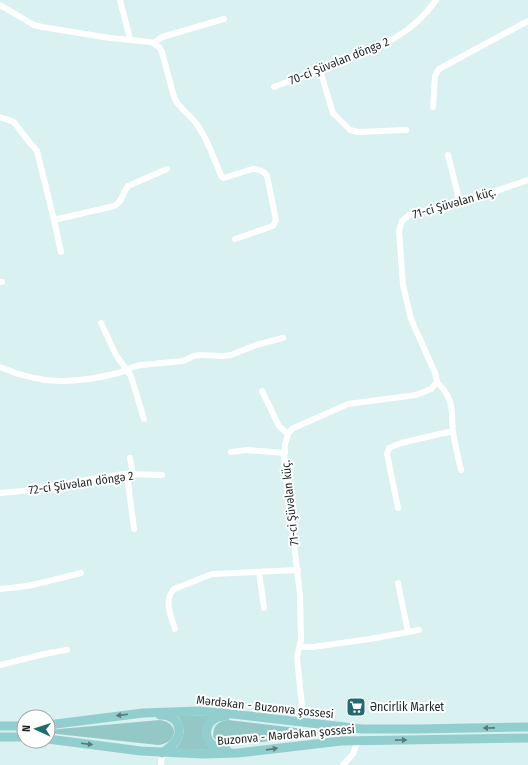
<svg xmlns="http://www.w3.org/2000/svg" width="528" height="765" viewBox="0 0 528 765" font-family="'Fira Sans Condensed',sans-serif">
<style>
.green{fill:#94c8c7}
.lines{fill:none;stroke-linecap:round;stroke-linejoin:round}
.street{stroke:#fff;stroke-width:6}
.primary{stroke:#93cece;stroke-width:9}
.oneway{fill:#587a7a}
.labels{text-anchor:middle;stroke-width:4;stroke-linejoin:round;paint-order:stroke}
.street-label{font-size:12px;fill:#1d2626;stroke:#fff}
.poi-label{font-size:12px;fill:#1d2626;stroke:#fff;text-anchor:start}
</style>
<rect width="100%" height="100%" fill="#d9f1f1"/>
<g class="green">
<path d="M177 715 212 716C199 729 200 736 211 750L175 749C186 739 186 726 177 715Z"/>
<path d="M160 720C180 723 178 743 158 745L48 733V730Z"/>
<path d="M228 720 346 734 229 745 220 744 213 737C213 725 218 721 228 720Z"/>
</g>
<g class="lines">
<g class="street">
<polyline points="120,0 130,39"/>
<path d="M0 5 34 25 42 27 110 38 151 42 159 47 162 52 174 97C179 109 191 115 198 126 209 142 214 160 222 177L224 178 252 169H256L264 172 267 176 276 220 273 226 235 239"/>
<polyline points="154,43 162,37 224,19"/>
<polyline points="320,70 333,113 350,130 358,132 406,130"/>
<path d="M274 87C297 78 320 70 343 61 380 47 413 34 436 0"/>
<polyline points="433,107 435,76 439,69 528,21"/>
<path d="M0 117 14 122 26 138 37 151 54 220 114 206C123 202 122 193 128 186L167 169"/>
<polyline points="448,155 460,203"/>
<polyline points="54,220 61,252"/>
<polyline points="0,282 2,282"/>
<polyline points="101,323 116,355 131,376 144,419"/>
<path d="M0 367C41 385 75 384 118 373 126 371 132 366 141 365L183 361 194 356 200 355 223 356 231 355 256 345 283 338"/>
<path d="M437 382C455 400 451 410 453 432 455 445 458 457 461 470"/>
<polyline points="262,391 279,426 288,434"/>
<polyline points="231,452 246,450 285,453"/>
<polyline points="130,458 133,474"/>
<polyline points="127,474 134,529"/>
<polyline points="0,493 22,491 123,474 162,475"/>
<polyline points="398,508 387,454 389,448 401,443 453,431"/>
<polyline points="259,572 264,608"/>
<polyline points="398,583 408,632"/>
<polyline points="0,589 28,586 81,573"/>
<path d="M175 629C171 616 163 600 174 589L212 574 298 570"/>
<polyline points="300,647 313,647 370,639 419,630"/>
<polyline points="0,665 44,654 67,650"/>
<polyline points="300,722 302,707 297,657 301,640 300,595 284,460 285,444 288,434 292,429 296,427 348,404 416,395 431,389 437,382 435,373 411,319 403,285 399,231 402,221 409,215 476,198 528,180"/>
<polyline points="161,765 162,753"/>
<polyline points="343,765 353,754 358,740"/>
</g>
<g class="primary">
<path d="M160 715C163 715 167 715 170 717 179 720 181 732 177 739 174 745 167 749 162 753"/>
<path d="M226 716C200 716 200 749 227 750"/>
<polyline points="48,725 143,713 199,711 224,713 362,729 417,729 528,727"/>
<polyline points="0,726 24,726"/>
<polyline points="0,737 24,737"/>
<polyline points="48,739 141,751 203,754 238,753 341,741 528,738"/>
</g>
</g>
<defs><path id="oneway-solid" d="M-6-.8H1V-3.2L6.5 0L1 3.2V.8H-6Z"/></defs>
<g class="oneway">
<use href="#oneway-solid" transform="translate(122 715) rotate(173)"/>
<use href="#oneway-solid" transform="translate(489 728) rotate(179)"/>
<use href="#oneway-solid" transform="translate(401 740) rotate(-1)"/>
<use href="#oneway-solid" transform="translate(87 744) rotate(7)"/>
<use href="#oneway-solid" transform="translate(272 749) rotate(-8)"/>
</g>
<defs>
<symbol id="supermarket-square" viewBox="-11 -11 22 22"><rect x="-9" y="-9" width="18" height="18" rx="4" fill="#206c6c" stroke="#fff"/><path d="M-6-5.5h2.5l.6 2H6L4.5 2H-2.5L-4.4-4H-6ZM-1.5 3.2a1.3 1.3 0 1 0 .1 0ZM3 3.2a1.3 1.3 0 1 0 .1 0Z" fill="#fff"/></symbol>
</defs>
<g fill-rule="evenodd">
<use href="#supermarket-square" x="345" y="696" width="22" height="22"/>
</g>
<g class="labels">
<g class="street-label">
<text transform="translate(339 61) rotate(-22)" y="4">70-ci Şüvəlan döngə 2</text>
<text transform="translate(454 203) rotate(-16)" y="4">71-ci Şüvəlan küç.</text>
<text transform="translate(81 483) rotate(-8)" y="4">72-ci Şüvəlan döngə 2</text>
<text transform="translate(290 503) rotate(-96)" y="4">71-ci Şüvəlan küç.</text>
<text transform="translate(265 707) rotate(6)" y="4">Mərdəkan - Buzonva şossesi</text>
<text transform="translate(286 735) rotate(-5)" y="4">Buzonva - Mərdəkan şossesi</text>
</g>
<g class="poi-label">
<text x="370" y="711">Əncirlik Market</text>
</g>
</g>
<g transform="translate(36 729) rotate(273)"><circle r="19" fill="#ffffff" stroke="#a5a8a8"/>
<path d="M0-3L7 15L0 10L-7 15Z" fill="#206c6c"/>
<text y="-6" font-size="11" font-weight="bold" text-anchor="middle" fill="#1d2626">N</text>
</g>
</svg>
